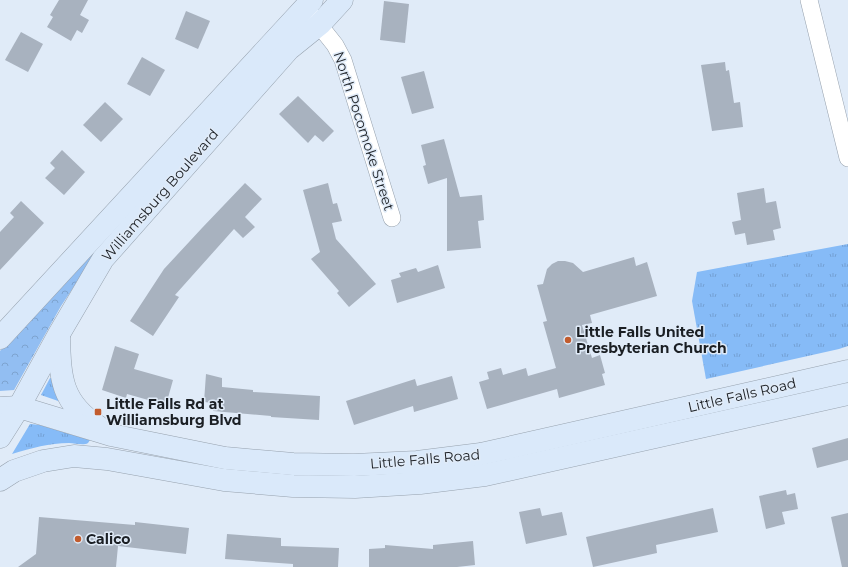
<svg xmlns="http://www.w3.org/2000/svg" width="848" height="567" viewBox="0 0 848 567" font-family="Montserrat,sans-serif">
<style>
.grass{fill:url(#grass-tufts)}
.forest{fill:url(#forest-crowns)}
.building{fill:#a8b2bf}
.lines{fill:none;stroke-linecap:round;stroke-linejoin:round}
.street-casing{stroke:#97a2ae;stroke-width:18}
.secondary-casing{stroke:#97a2ae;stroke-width:23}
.street{stroke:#fff;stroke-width:17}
.secondary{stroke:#dae9fa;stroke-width:22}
.poi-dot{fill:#c25c2e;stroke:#e0ebf8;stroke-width:1.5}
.labels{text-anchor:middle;stroke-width:3;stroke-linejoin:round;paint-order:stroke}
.street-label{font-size:14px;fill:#1b1f24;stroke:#e0ebf8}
.poi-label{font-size:14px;font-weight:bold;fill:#1b1f24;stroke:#e0ebf8;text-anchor:start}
</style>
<defs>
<pattern id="grass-tufts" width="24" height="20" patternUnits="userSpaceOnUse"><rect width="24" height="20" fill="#86bbf7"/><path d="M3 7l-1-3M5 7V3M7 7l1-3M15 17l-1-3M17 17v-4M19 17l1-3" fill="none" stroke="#73a0d4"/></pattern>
<pattern id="forest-crowns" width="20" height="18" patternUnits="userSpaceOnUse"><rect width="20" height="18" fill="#92bef2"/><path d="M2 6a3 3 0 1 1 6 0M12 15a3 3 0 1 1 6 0" fill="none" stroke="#7da3cf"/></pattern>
</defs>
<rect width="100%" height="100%" fill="#e0ebf8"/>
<g class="grass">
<polygon points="848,244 848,346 839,349 706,379 692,301 697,272"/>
<polygon points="50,378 54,379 61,402 41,395"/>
<path d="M30 424 40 425 90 440 88 443C83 446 75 443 69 443 49 443 32 448 12 454Z"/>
</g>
<polygon class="forest" points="134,208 77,282 61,306 14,390 0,391 0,351"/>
<g class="building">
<polygon points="59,0 88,0 80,15 89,20 82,33 77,30 71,41 47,27 53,17 50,15"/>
<polygon points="384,1 409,4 405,43 380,40"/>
<polygon points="186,11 210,21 198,49 175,39"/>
<polygon points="21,32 43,44 28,72 5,60"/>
<polygon points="142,57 165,70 150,96 127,84"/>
<polygon points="725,62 726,71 729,70 734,103 740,102 743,127 712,131 701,65"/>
<polygon points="424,71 434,108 412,114 401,77"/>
<polygon points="298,96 334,131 323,142 315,135 308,143 279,114"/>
<polygon points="105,102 123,119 101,142 83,125"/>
<polygon points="444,139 460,197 482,195 484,220 478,221 481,248 447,251 447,178 428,184 423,166 426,165 421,145"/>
<polygon points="62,150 85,172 64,195 45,178 55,168 50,163"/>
<polygon points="245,183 262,199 245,217 255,227 243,238 234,229 175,295 179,297 153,336 130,321 164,269 202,228"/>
<polygon points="328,183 333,204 337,203 342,221 332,223 336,239 376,284 349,307 337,293 339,291 311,259 320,252 303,190"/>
<polygon points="764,188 766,203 776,201 781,228 773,230 775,240 747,245 745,233 735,235 732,222 741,220 737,193"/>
<polygon points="21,201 44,223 0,270 0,232 14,217 10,213"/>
<polygon points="634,257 636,266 647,262 657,296 590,315 592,323 582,325 592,358 600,355 605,373 602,374 605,385 559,398 557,389 487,409 479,382 489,379 487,372 501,368 503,375 526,368 528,376 556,368 543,322 547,321 537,285 543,284 547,269 552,264 558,261 565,261 573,263 583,272"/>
<polygon points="438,265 445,288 397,303 391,280 401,277 399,273 416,268 418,272"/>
<polygon points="115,346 139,354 134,369 173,380 166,405 127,394 126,398 102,390"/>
<polygon points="206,374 222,378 222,387 253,390 253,392 320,396 319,420 271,417 271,416 213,411 214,403 204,402"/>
<polygon points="452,376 458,399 414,412 413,406 354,425 346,401 415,379 417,386"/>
<polygon points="848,438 848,460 817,468 812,448"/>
<polygon points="786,490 787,495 795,493 798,509 782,512 785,524 766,529 759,496"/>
<polygon points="540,508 542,516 562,512 567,535 526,544 519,512"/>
<polygon points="713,508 718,532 656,545 657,553 593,567 586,537"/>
<polygon points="848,513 848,567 842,567 831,517"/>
<polygon points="39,517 135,525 135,522 189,528 186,554 118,546 116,567 18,567 36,554"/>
<polygon points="227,534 281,538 281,546 339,548 338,567 293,567 293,564 225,559"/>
<polygon points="473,541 475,565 457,567 369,567 369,549 385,548 385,545 433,549 433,545"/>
</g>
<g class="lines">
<defs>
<g id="street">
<polyline points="809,0 848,158"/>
<polyline points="312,16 335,45 343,60 392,218"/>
</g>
<g id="secondary">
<path d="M59 336C60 378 61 403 99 427"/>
<polyline points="0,338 312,0"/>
<polyline points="0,408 19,407 111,435 225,458 293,464 354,465 417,462 481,454 848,371"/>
<polyline points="0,437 19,407 59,334 103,259 289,49 320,24 342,0"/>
<polyline points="0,480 14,471 43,461 74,456 107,459 224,480 293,486 355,487 420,483 485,475 848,394"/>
</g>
</defs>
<use href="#street" class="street-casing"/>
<use href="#secondary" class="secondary-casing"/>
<use href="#street" class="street"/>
<use href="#secondary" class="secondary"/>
</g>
<g class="poi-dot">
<circle cx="568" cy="340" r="4"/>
<rect x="94" y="408" width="8" height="8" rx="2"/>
<circle cx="78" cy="539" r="4"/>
</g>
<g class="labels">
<g class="street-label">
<text transform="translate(364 131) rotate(72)" y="5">North Pocomoke Street</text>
<text transform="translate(160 195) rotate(-49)" y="5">Williamsburg Boulevard</text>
<text transform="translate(742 395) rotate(-13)" y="5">Little Falls Road</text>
<text transform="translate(425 459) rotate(-5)" y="5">Little Falls Road</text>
</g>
<g class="poi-label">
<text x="576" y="337">Little Falls United<tspan x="576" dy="16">Presbyterian Church</tspan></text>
<text x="106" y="409">Little Falls Rd at<tspan x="106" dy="16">Williamsburg Blvd</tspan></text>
<text x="86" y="544">Calico</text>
</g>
</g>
</svg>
